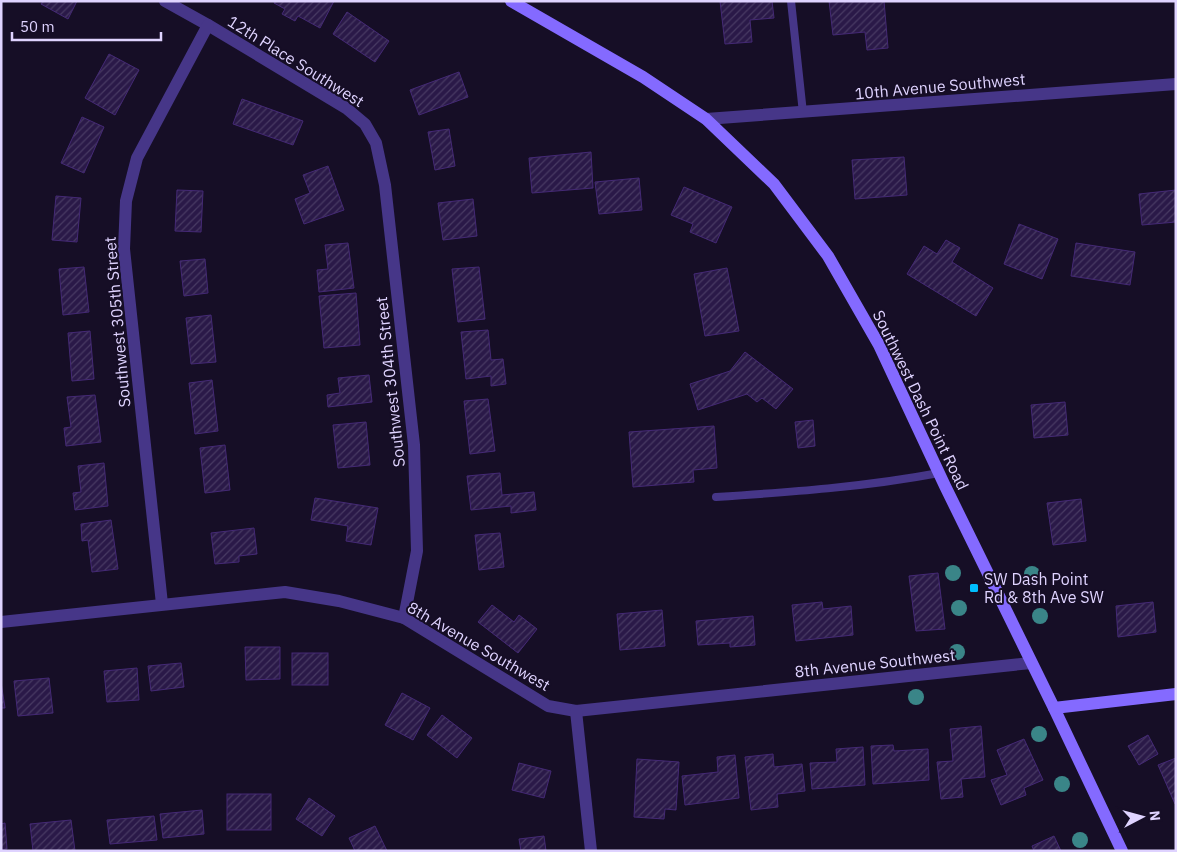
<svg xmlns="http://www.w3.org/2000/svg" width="1177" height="852" viewBox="0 0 1177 852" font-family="'IBM Plex Sans',sans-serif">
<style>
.building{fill:url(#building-hatch);stroke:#442975}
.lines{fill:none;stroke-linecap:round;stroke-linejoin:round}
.lane{stroke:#463688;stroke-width:8}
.street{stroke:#463688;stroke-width:12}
.secondary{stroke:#846aff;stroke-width:12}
.tree{fill:#3a8588}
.poi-dot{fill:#00befe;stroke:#160e26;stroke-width:2}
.labels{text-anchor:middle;stroke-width:4;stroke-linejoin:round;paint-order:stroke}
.street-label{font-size:16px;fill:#dfd3ff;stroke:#160e26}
.poi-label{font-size:16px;fill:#dfd3ff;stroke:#160e26;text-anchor:start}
</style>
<defs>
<pattern id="building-hatch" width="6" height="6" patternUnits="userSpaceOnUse" patternTransform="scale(1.25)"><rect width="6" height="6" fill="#2a1948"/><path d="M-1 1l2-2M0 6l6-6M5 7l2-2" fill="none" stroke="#483a63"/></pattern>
</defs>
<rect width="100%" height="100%" fill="#160e26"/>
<g class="building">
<polygon points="43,1 77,1 68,19 41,4"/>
<polygon points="275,1 334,1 320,28 298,16 295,21 282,14 285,9 274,3"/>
<polygon points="720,1 772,1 774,18 750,20 752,42 725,44"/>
<polygon points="829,1 884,1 888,48 867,50 865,32 833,35"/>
<polygon points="347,12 389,41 375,62 333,34"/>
<polygon points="109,54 139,70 115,115 85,98"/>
<polygon points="459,72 468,97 419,115 410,90"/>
<polygon points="242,99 303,121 293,145 233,124"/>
<polygon points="82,117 104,127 84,173 61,163"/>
<polygon points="449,129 455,166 435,170 428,132"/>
<polygon points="591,152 593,188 532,193 529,158"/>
<polygon points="904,157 907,195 855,199 852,160"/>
<polygon points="328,166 344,210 304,224 295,199 310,193 303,175"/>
<polygon points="639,178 642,210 599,214 595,182"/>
<polygon points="684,187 732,207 716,243 690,232 693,224 671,215"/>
<polygon points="177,190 203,191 201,232 175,231"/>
<polygon points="1176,190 1176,222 1142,225 1139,194"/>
<polygon points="56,196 81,198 77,242 52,240"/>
<polygon points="473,199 477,236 443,240 438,203"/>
<polygon points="1019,224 1058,239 1042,279 1004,264"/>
<polygon points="946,240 960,248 952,262 993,288 976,316 907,274 924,246 937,254"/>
<polygon points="348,243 354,288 319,292 317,270 328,269 325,245"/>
<polygon points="1076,243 1135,252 1130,285 1071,276"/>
<polygon points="205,259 208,293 184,296 180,261"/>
<polygon points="84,267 89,312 63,315 59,269"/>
<polygon points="479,267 485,319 458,322 452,269"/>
<polygon points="727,268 739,331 705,336 694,274"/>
<polygon points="356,293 360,345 324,348 319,296"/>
<polygon points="211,315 216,362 191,364 186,318"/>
<polygon points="488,330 491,360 503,359 506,384 491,386 491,376 466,379 461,332"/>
<polygon points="90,331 94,379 72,381 68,333"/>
<polygon points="745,352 793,389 776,409 762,398 757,402 747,394 698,410 690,384 730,371"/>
<polygon points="369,375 372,402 328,407 327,395 340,393 338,378"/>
<polygon points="212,380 218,431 195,434 189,383"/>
<polygon points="95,395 101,442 66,446 64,428 71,427 67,397"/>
<polygon points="488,399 495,451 470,454 464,401"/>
<polygon points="1065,402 1068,435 1034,438 1031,405"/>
<polygon points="813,420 815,446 798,448 795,422"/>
<polygon points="366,422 370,465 338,468 333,425"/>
<polygon points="714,426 717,468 693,470 694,482 633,487 629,432"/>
<polygon points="225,445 230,490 205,493 200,448"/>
<polygon points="104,463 108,506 75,510 73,493 81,492 78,466"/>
<polygon points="500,473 502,495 534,492 536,510 511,513 511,506 471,510 467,476"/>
<polygon points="315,498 378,508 371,545 346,541 348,526 311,520"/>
<polygon points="1081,499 1086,541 1053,545 1047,503"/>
<polygon points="111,520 118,569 92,572 88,540 82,541 81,524"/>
<polygon points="254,528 257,554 239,556 239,562 215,564 211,533"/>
<polygon points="500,533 504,567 479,570 475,535"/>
<polygon points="938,573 945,629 916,631 909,576"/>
<polygon points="822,602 823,609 851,606 853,635 796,641 792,605"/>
<polygon points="1153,602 1156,632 1118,637 1116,606"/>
<polygon points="492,605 514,622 519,615 537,629 518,653 478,622"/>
<polygon points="662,610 665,646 620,650 617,614"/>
<polygon points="753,616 755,645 730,647 730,643 698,645 696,621"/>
<polygon points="245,647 280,647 280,679 246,680"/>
<rect x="292" y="653" width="36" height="32"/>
<polygon points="181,663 184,687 151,691 148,666"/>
<polygon points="137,668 139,700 107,702 104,671"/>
<polygon points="49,678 53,713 18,716 14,681"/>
<polygon points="1,682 5,708 1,708"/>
<polygon points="402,693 430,708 413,740 385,725"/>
<polygon points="442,715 472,738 457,758 427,735"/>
<polygon points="981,726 985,777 961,779 963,797 941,799 937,762 953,761 950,729"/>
<polygon points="1148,735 1158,754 1139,765 1128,746"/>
<polygon points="1024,739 1043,780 1024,788 1026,795 1001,805 991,780 1007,775 997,750"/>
<polygon points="893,745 894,751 928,749 929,780 873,784 871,746"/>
<polygon points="863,747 865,785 812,789 810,763 837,762 836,749"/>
<polygon points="773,754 774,767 802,764 805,791 777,794 778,807 751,810 745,757"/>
<polygon points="735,755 739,798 685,805 682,776 718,772 717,757"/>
<polygon points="1176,758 1176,804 1175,804 1158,765"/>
<polygon points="637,759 679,762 676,810 665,809 664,819 634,817"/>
<polygon points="519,763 551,771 544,798 512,790"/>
<rect x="227" y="794" width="44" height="36"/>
<polygon points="309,798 335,816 322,836 296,819"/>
<polygon points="202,810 204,834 163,838 160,814"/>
<polygon points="154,816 157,840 110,844 107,820"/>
<polygon points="71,820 75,851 33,851 30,824"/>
<polygon points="5,823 7,849 1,850 1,824"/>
<polygon points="375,826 387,851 355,851 349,838"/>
<polygon points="544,836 546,851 521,851 519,839"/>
<polygon points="1054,836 1061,851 1034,851 1032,846"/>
</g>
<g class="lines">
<g class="lane">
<polyline points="791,1 803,113"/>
<path d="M716 497C791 492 865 487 939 473"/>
</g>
<g class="street">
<polyline points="165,1 208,25 346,108 365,124 376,143 385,185 414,445 417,551 404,618"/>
<polyline points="706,119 1176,84"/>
<polyline points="162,604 124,249 126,201 137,158 208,25"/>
<polyline points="1,622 285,592 339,601 404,618 548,706 576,711 1031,663"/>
<polyline points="576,711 591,851"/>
</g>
<g class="secondary">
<polyline points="511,1 643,77 706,119 774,184 828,256 879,345 945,486 1054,708 1122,851"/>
<polyline points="1054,708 1176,694"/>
</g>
</g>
<g class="tree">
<circle cx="953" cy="573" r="8"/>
<circle cx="1032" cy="574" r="8"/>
<circle cx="959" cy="608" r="8"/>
<circle cx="1040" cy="616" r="8"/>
<circle cx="957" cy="652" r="8"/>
<circle cx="916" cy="697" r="8"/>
<circle cx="1039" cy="734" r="8"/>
<circle cx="1062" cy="784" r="8"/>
<circle cx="1080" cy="840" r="8"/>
</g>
<rect class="poi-dot" x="969" y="583" width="10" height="10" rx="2.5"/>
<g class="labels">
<g class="street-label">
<text transform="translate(296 61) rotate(32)" y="6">12th Place Southwest</text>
<text transform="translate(940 86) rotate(-5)" y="6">10th Avenue Southwest</text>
<text transform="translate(117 322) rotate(-95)" y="6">Southwest 305th Street</text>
<text transform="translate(390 382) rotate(-96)" y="6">Southwest 304th Street</text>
<text transform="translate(921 400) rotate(64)" y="6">Southwest Dash Point Road</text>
<text transform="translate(479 646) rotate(30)" y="6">8th Avenue Southwest</text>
<text transform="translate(875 663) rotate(-6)" y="6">8th Avenue Southwest</text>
</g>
<g class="poi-label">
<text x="984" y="585">SW Dash Point<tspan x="984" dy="18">Rd &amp; 8th Ave SW</tspan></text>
</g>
</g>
<rect width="1177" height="852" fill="none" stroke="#dfd3ff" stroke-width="5"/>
<g transform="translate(1142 817) rotate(84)" stroke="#160e26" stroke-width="4" paint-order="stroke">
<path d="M0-4L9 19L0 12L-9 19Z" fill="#dfd3ff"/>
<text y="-8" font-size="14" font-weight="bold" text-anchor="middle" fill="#dfd3ff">N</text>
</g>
<path d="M12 32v8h149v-8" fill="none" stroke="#dfd3ff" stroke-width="2.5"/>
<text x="20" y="32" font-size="15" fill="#dfd3ff" stroke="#160e26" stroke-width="4" paint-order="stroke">50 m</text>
</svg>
